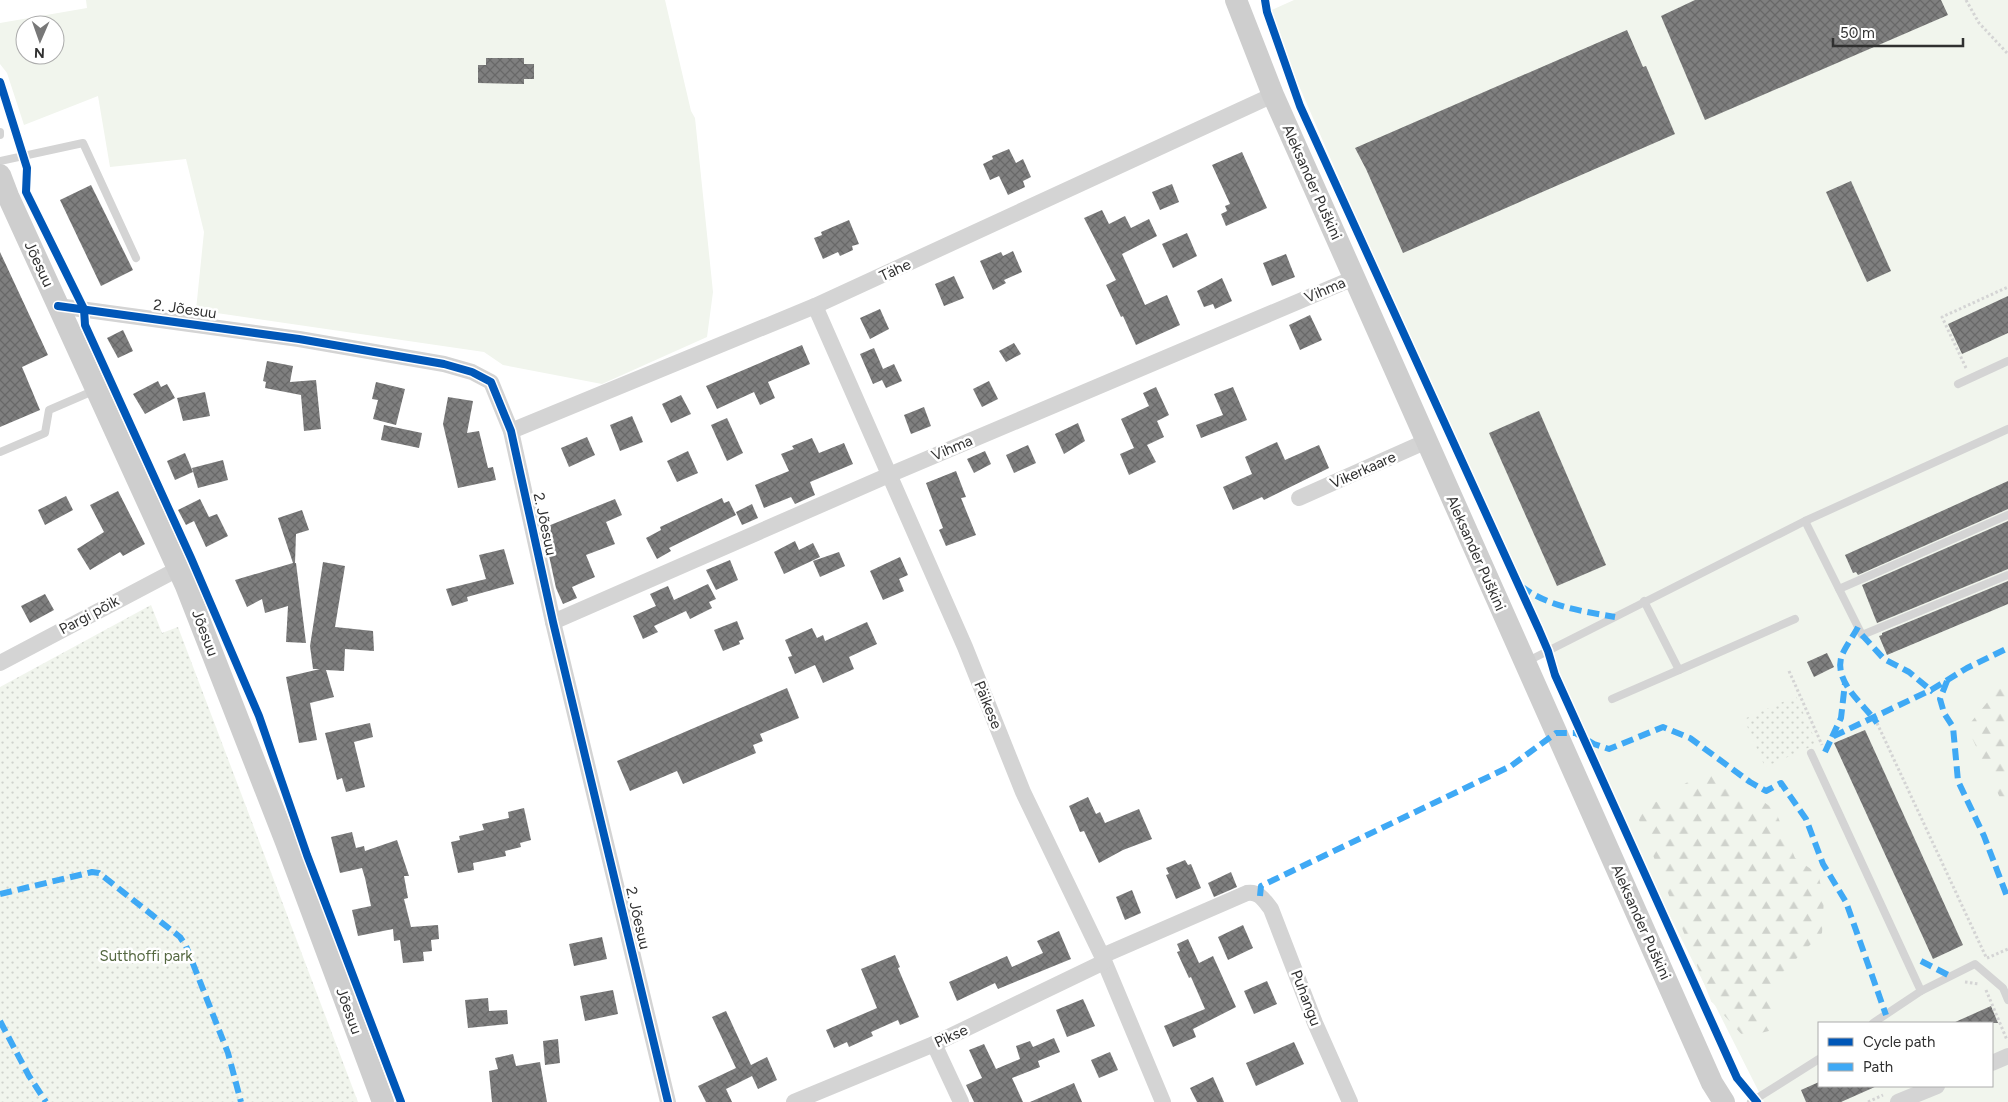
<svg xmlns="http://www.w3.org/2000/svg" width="2008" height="1102" viewBox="0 0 2008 1102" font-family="Figtree,sans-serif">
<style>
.grass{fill:#f1f5ed;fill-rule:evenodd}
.forest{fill:url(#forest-firs)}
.park{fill:url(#park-dots)}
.building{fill:url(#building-cross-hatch)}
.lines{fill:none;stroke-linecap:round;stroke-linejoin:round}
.path{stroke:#d4d4d4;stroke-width:3;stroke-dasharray:2.5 2.5;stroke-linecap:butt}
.lane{stroke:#d4d4d4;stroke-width:8}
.street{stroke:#d4d4d4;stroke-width:16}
.secondary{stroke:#cecece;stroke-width:22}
.quiet{stroke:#3fa9f5;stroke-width:6;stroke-dasharray:12 6;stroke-linecap:butt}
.cycleway-casing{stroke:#fff;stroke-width:11}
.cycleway{stroke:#0057b8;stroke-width:8}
.labels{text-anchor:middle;stroke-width:5;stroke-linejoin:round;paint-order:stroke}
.street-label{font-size:15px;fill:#303030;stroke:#fff}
.park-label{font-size:15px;fill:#556841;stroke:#fff}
</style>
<defs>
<pattern id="forest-firs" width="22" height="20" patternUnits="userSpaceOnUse" patternTransform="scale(1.25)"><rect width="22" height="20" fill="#f1f5ed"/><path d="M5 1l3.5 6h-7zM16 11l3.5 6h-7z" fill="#cfd2cc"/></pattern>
<pattern id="park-dots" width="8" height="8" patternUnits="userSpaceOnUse" patternTransform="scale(1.25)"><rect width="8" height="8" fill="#f1f5ed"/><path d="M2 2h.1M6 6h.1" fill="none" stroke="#cfd2cc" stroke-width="1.8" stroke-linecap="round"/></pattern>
<pattern id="building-cross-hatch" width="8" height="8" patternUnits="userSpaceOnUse" patternTransform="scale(1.25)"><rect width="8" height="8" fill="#7f7f7f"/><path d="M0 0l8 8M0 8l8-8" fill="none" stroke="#686868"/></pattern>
</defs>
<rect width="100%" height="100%" fill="#fff"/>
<g class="grass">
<path d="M86 0H665L691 111 695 118 713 292 707 337 602 384 503 365 484 352 196 310 204 232 186 159 110 167 98 96 24 125 7 73 0 64V23L87 8ZM25 25H55V55H25Z"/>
<path d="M1294 0H2008V1102H1764L1594 766 1267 12ZM1819 1023H1992V1086H1819Z"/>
</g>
<g class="forest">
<polygon points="2008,677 2008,815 1967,727"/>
<polygon points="1703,773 1727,775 1748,803 1761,800 1775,810 1795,858 1818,874 1824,898 1822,933 1770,985 1777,1005 1773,1030 1744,1037 1711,1001 1639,820 1645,802 1680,801 1681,786"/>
</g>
<g class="park">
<polygon points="151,605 162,633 178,627 358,1102 0,1102 0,687"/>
<polygon points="1796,696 1817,744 1765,767 1744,719"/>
</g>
<g class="building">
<polygon points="1695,0 1941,0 1948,15 1705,120 1661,16"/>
<polygon points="1627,30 1643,67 1646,66 1675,134 1403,253 1366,169 1355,148"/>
<polygon points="486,58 524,58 524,64 534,64 534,79 524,79 524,84 478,83 478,65 486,65"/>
<polygon points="1009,149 1016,163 1023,159 1031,177 1023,181 1025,187 1008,195 999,176 990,180 983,164 993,159 992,156"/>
<polygon points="1242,152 1267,208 1226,226 1221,214 1227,211 1225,206 1230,204 1212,165"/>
<polygon points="1851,181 1891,271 1867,282 1826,192"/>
<polygon points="1172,184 1179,202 1160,210 1152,192"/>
<polygon points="91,185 133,270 101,286 60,200"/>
<polygon points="1102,210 1109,224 1125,216 1131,228 1149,219 1157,236 1122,254 1145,305 1167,295 1180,325 1136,345 1123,316 1121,317 1106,285 1116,280 1084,218"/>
<polygon points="849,220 859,244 852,246 853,250 840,256 838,252 823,259 814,238 822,235 821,232"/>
<polygon points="1187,233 1197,256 1173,268 1162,244"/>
<polygon points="1013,251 1022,272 1004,280 1006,283 993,290 980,261 1001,252 1003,256"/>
<polygon points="0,252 48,355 22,367 40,410 0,427"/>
<polygon points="1286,254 1295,277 1272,286 1263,263"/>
<polygon points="954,276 964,298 944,306 935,284"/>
<polygon points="1222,278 1232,301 1215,309 1213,304 1204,307 1197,291"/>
<polygon points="2008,296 2008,333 1962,354 1948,324"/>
<polygon points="880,309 889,329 870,339 860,318"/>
<polygon points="1310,315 1322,340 1300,350 1289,325"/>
<polygon points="123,330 133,351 118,358 107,338"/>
<polygon points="1014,343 1021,354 1006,362 999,351"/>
<polygon points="802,345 810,364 768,382 775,398 760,405 754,392 717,409 706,386"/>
<polygon points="874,348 883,369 894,364 902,381 886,388 882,380 873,384 860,354"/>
<polygon points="267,361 293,366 290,382 316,380 321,429 304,431 301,395 265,388 266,382 263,381"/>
<polygon points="158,381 161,387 167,384 175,398 145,414 133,394"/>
<polygon points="989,381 998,399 982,407 973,389"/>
<polygon points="376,382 405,389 396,425 373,419 378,400 372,399"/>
<polygon points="1156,387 1169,415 1157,421 1164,437 1147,445 1156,462 1129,475 1120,454 1134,448 1121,419 1149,406 1143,393"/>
<polygon points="1233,387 1247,420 1201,438 1196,425 1223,415 1214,394"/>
<polygon points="205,392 210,416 183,421 177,398"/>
<polygon points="681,395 691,414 671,423 662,404"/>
<polygon points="448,397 473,401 467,433 479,431 488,468 493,467 496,480 458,488 443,424"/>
<polygon points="924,407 931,426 911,434 904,415"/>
<polygon points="1539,411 1606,565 1557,586 1489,433"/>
<polygon points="632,416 643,442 620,451 610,425"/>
<polygon points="727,418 743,453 727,461 711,425"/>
<polygon points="1078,423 1085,441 1064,454 1055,434"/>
<polygon points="384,425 422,433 419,448 381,440"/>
<polygon points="587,437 595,455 569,467 561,448"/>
<polygon points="812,438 819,453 844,443 853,464 810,482 815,495 795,504 791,497 764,508 755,485 789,471 781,454 794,449 792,446"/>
<polygon points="1277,442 1285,460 1319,445 1329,468 1264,500 1262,497 1233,510 1223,487 1252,474 1245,457"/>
<polygon points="1028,445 1036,463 1014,473 1006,455"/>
<polygon points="688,451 698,473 677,482 667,461"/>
<polygon points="985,451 991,464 974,473 967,459"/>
<polygon points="185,453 193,472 175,480 167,461"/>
<polygon points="223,460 228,480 198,488 192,468"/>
<polygon points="956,471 966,497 961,498 976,535 946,546 939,530 943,528 926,483"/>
<polygon points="2008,481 2008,509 1858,575 1856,572 1853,573 1845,555"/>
<polygon points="118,491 145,544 123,556 120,552 90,570 77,549 104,532 90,505"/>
<polygon points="66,496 73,510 45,525 38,510"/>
<polygon points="722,498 724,503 729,501 736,515 669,548 671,551 657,559 646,538 661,530 660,527"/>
<polygon points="200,499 209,517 217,514 228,536 206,547 194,521 186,525 178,510"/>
<polygon points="615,499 622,515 606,522 615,544 586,555 595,577 572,587 577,598 563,604 556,588 543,528"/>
<polygon points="752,504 758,518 742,525 736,512"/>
<polygon points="302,510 309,530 296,534 295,563 296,563 306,643 286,642 288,606 265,613 262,599 247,607 235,580 293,563 278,518"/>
<polygon points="2008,521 2008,569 1877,623 1862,585"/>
<polygon points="795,541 799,550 813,543 820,557 784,574 774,552"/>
<polygon points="504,549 514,584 467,597 468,601 452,606 446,589 486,579 479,555"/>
<polygon points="839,552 845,566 820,577 813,561"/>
<polygon points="900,557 908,575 899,579 904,591 883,600 870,571"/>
<polygon points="730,560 738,580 716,590 706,570"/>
<polygon points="323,562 345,566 335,627 373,631 374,651 345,649 344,671 326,670 334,697 310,703 317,740 299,743 286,677 320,669 313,669 310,646"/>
<polygon points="2008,581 2008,604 1887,655 1879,636 1882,635 1882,633"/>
<polygon points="708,584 716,599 709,602 712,608 690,619 686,611 654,626 658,632 643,639 633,616 656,606 650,594 668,586 674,600"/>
<polygon points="45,594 54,610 30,623 21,606"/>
<polygon points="737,621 744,639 739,641 740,644 723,651 714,630"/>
<polygon points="867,622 877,644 849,657 854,669 823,683 815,665 795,674 788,657 792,656 785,640 812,628 817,638 823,635 825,641"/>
<polygon points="1827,653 1834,667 1814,677 1807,662"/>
<polygon points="787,688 799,718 760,734 763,741 753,745 756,753 683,784 677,771 630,791 617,761"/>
<polygon points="370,723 373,737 354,742 365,787 346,792 342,778 337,780 325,733"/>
<polygon points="1865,730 1963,945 1933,959 1834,743"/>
<polygon points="1088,797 1096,814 1100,812 1105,823 1139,809 1152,839 1123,850 1099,863 1084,831 1080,832 1069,806"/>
<polygon points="524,808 531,840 520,843 521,847 505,851 506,856 473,863 474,870 458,873 451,842 460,840 459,836 484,830 482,824 509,818 508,812"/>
<polygon points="352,832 356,848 364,846 365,851 397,840 409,876 404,876 408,898 404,899 411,927 438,925 439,939 431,940 432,951 423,952 424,961 403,963 400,940 394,941 393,929 358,936 352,910 371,906 365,878 362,868 340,873 331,837"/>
<polygon points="1185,860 1188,865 1191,864 1201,888 1176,899 1166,875 1169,874 1166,868"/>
<polygon points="1231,872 1237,887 1214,897 1208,883"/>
<polygon points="1132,890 1141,913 1125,920 1116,897"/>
<polygon points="1243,925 1253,948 1228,960 1218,937"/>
<polygon points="1059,931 1071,959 998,989 995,983 957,1001 949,982 1007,956 1012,967 1043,953 1037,941"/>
<polygon points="602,937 607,959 574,966 569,944"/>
<polygon points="1188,939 1199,963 1213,956 1236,1007 1193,1029 1196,1037 1173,1047 1164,1026 1205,1009 1191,977 1189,978 1177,952 1180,951 1177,944"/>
<polygon points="895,955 900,967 898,968 919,1017 900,1025 898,1020 871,1032 873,1036 849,1047 847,1042 834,1048 826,1030 877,1008 861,969"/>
<polygon points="1267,981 1277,1004 1254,1014 1244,991"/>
<polygon points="613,990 618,1014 585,1021 580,996"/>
<polygon points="488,998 489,1011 507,1010 508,1024 468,1028 465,1000"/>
<polygon points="1083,999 1095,1026 1067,1037 1056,1010"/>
<polygon points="1991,1006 1998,1023 1953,1023"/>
<polygon points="726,1011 751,1065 767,1057 777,1080 758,1089 752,1076 726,1089 732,1102 706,1102 698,1086 736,1068 712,1017"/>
<polygon points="1054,1038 1060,1052 1038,1061 1040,1067 1012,1078 1023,1102 974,1102 966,1085 982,1078 969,1050 984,1044 996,1069 1020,1059 1016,1046 1030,1041 1033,1047"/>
<polygon points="558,1039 560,1063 545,1065 543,1041"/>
<polygon points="1294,1042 1304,1064 1256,1086 1246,1063"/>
<polygon points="1110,1052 1118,1070 1099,1078 1091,1060"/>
<polygon points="513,1054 516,1066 540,1062 547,1102 492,1102 489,1071 498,1069 495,1058"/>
<polygon points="1213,1077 1224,1102 1197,1102 1190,1088"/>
<polygon points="1819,1082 1819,1086 1877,1086 1841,1102 1806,1102 1801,1090"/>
<polygon points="1074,1083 1082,1102 1030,1102"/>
</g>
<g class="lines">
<g class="path">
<polyline points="1966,0 1979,23 2008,54"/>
<polyline points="1966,368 1942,317 2008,287"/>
<polyline points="1789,671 1822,745"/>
<polyline points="1877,723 1986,957"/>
<polyline points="1987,958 2008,949"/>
<polyline points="1965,982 1979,984"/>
<polyline points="1986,990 2007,1040"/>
<polyline points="1868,1102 1883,1095"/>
</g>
<g class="lane">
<polyline points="0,132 0,135"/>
<polyline points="0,161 83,143 136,258"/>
<polyline points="1958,384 2008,361"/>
<polyline points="0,452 45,433 49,410 93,391"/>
<polyline points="1805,521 1862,635 2008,575"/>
<polyline points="1839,589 2008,515"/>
<polyline points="1644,601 1679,670 1795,619"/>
<polyline points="1526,662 1805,521 2008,429"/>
<polyline points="1612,699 1679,670"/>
<polyline points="1811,753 1921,991 1873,1023"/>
<polyline points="1921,991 1975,964 2003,988 2008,1000"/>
<polyline points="1751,1102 1819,1059"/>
</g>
<g class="street">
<polyline points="58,306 299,339 444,364 472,372 491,382 511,431 553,622 668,1102"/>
<polyline points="815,306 965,647 1023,792 1102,956 1163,1102"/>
<polyline points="511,431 815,306 1273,95"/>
<polyline points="1299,498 1427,441"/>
<polyline points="553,622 889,475 1354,278"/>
<polyline points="0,663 178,569"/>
<path d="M1102 956 1247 893C1259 891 1264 900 1271 909L1315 1023 1350 1102"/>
<polyline points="934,1044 961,1102"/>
<polyline points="1992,1063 2008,1056"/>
<polyline points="794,1102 934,1044 1104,962"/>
<polyline points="1898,1102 1937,1086"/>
</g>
<g class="secondary">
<polyline points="1236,0 1273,95 1712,1083 1724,1102"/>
<polyline points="0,175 8,196 186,586 286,842 383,1102"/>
</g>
<g class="quiet">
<path d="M1521 586C1548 607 1582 611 1615 617"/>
<path d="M1858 627C1854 635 1843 650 1841 658 1835 684 1864 704 1877 723"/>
<polyline points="1862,635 1884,659 1909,672 1933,692"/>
<polyline points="1947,681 1940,699 1944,713 1953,727 1958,781 1984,836 2008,899"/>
<polyline points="1832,737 1841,718 1845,683"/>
<polyline points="1825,752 1832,737 1931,690 1967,668 2008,648"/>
<polyline points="0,894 92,872 99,873 180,937 186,946 228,1053 241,1102"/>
<polyline points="1260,896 1261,886 1511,766 1556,733 1575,733 1594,744 1609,749 1663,727 1690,738 1750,782 1766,791 1781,783 1806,819 1823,864 1846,902 1886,1015"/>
<polyline points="1921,961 1950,976"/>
<polyline points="0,1021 29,1076 46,1102"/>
</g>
<defs>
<g id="cycleway">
<polyline points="1265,0 1267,12 1300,106 1539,630 1548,651 1555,675 1737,1078 1757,1102"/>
<polyline points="0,82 27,168 26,192 84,309 85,325 191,558 259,716 307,855 401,1102"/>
<polyline points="58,306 299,339 444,364 472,372 491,382 511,431 553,622 668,1102"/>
</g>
</defs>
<use href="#cycleway" class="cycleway-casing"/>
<use href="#cycleway" class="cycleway"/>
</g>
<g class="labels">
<g class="street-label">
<text transform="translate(1312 182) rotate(66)" y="5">Aleksander Puškini</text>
<text transform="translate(39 264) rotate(65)" y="5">Jõesuu</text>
<text transform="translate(895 270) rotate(-25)" y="5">Tähe</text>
<text transform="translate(1325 290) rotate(-23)" y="5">Vihma</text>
<text transform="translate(185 309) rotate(8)" y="5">2. Jõesuu</text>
<text transform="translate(952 448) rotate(-23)" y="5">Vihma</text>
<text transform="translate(1363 470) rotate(-24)" y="5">Vikerkaare</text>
<text transform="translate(545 524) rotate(78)" y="5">2. Jõesuu</text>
<text transform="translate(1476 553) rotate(66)" y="5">Aleksander Puškini</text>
<text transform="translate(89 615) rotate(-28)" y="5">Pargi põik</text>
<text transform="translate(205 633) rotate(69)" y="5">Jõesuu</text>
<text transform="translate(988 705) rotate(68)" y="5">Päikese</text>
<text transform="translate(638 918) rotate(77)" y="5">2. Jõesuu</text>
<text transform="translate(1641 922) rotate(66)" y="5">Aleksander Puškini</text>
<text transform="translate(1306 998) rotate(69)" y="5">Puhangu</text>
<text transform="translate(349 1011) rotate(70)" y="5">Jõesuu</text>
<text transform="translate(951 1036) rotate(-25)" y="5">Pikse</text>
</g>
<g class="park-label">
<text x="146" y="961">Sutthoffi park</text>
</g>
</g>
<rect x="1818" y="1022" width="175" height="65" fill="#ffffff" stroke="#acacac"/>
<rect x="1828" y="1038" width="25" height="8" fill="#0057b8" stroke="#acacac"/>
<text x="1863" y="1047" font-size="15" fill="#303030">Cycle path</text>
<rect x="1828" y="1063" width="25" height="8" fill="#3fa9f5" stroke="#acacac"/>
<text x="1863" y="1072" font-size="15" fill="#303030">Path</text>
<g transform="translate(40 40) rotate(182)"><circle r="24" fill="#ffffff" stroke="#acacac"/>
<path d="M0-4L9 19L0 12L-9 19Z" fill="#787878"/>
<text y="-8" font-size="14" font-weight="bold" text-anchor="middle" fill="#303030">N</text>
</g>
<path d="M1833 38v8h130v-8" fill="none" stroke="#303030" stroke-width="2.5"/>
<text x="1840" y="38" font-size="15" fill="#303030" stroke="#ffffff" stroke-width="4" paint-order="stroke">50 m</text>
</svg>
